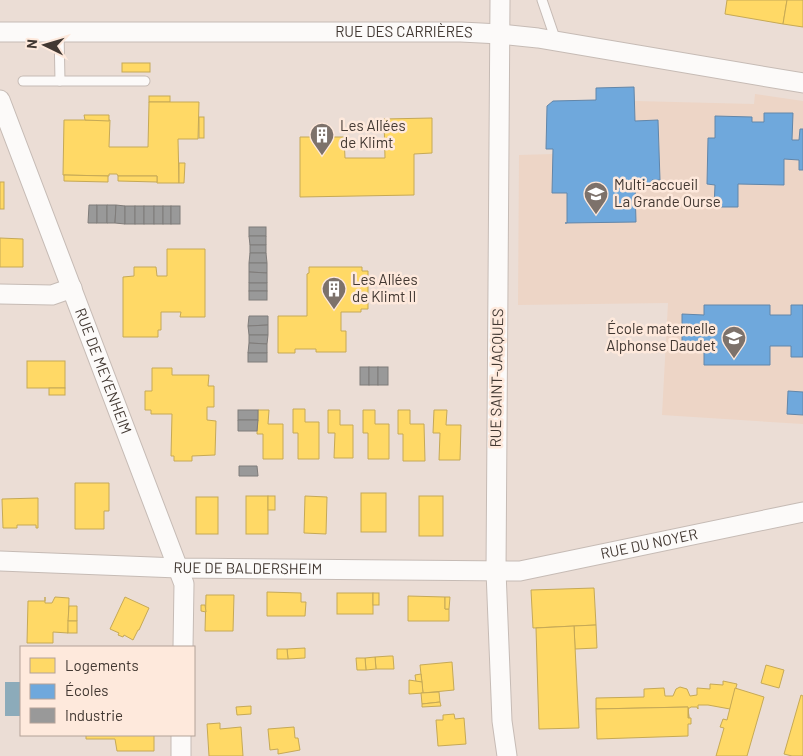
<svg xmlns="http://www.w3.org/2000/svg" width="803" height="756" viewBox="0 0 803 756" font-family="Barlow,sans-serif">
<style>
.built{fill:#edd5c6}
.water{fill:#8cabba}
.homes{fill:#ffd966;stroke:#c6a956}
.schools{fill:#6fa8dc;stroke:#6286a9}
.industry{fill:#999;stroke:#7f7c7a}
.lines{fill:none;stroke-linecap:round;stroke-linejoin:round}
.lane-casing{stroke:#c6bbb5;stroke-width:11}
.street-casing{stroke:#c6bbb5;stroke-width:21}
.lane{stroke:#fcfaf9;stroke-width:9}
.street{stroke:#fcfaf9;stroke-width:19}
.labels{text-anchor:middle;stroke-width:5;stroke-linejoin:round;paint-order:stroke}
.street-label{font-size:15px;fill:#423832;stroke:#fee9dc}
.poi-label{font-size:15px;fill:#423832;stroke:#fee9dc;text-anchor:start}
</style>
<rect width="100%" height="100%" fill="#ebddd5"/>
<polygon class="built" points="634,87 635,101 754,104 755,94 803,101 803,424 662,415 668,303 518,305 519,155 553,154 553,149 546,149 547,106 553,101 596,100 596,88"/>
<rect class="water" x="5" y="682" width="15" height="34"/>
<g class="homes">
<polygon points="727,0 787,0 783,24 725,14"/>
<polygon points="787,0 803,0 803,27 783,24"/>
<rect x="122" y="63" width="28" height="9"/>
<rect x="149" y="96" width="21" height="6"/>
<polygon points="149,102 199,102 198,139 178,139 179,183 157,183 157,176 118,176 117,174 109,174 109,176 63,175 64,120 110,120 109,147 148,147"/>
<polygon points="84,115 109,115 109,121 85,120"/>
<rect x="199" y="117" width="5" height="21"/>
<polygon points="432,118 432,153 414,154 414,195 300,197 300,137 344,137 345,158 385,158 384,119"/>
<polygon points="179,163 185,163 184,183 179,183"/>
<polygon points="64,175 108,176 108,182 64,181"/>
<polygon points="118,176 157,176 157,182 118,181"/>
<rect x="0" y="182" width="4" height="27"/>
<polygon points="0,238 23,239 23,267 0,267"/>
<polygon points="167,249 205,249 205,317 180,317 181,312 161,312 161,330 158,330 158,337 123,337 123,277 134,276 134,267 156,267 157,276 167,276"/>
<polygon points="309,267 362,267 362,271 368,271 368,309 361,309 361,312 341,312 341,331 346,331 346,352 316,352 316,349 295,349 295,353 278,353 278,316 307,316 307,274 309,273"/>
<rect x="27" y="361" width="38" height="27"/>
<polygon points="152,368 172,368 172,375 209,375 208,386 214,386 214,407 207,407 207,420 216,421 215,455 192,456 192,461 174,461 174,456 171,456 172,414 151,414 151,410 145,410 145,391 152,391"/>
<rect x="49" y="388" width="16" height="7"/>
<polygon points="293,409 305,409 305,422 319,422 319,459 298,459 298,433 293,433"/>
<polygon points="258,410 269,410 268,424 283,424 283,459 263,459 263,434 257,434"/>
<polygon points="328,410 340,410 340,425 353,425 353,458 334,458 335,433 328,433"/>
<polygon points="363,410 375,410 375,424 389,424 389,459 368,459 368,433 363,433"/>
<polygon points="398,410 410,410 410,424 424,424 425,461 403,461 403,434 398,434"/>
<polygon points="434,410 447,410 446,425 461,425 460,460 439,460 440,433 433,433"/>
<polygon points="75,483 109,483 109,511 104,511 104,529 75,529"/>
<rect x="361" y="493" width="25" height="39"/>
<rect x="246" y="496" width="22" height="38"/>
<rect x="268" y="496" width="7" height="14"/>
<polygon points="305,496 327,497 326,534 304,533"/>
<rect x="419" y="496" width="24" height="40"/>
<rect x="196" y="497" width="22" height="37"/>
<polygon points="38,498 38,528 36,528 36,525 17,525 17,528 3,528 2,499"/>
<polygon points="594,588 596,625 533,628 531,590"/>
<polygon points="267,592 301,593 301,602 306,602 305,616 267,616"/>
<rect x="337" y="593" width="36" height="21"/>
<rect x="373" y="593" width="6" height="12"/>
<polygon points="206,595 234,595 233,631 205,631"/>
<polygon points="408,596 445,597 445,609 449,609 449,621 408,621"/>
<polygon points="45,597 45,603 52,603 55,597 69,598 68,633 53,632 53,643 27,643 28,601 45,601"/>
<polygon points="125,597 149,608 139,630 138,630 133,640 124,635 123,637 118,635 119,633 110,629"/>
<polygon points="445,597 450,597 449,609 445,609"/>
<polygon points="201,605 205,605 206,612 201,611"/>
<polygon points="69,606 77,606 77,621 68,621"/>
<rect x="68" y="621" width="9" height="12"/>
<polygon points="596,625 597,648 575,649 574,626"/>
<polygon points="574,626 579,728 539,729 536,628"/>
<polygon points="305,648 305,658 288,659 287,649"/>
<polygon points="277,649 287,649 288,659 277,659"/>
<polygon points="390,656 393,656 394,669 376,669 375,657"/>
<polygon points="375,657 376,669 366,670 365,658"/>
<polygon points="356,658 365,658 366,670 357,670"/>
<polygon points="452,662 454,690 423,693 420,665"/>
<polygon points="766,665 784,670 779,688 761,683"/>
<polygon points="421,674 422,682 416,682 415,675"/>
<polygon points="409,680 422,682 423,693 409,694"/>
<polygon points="723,681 737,684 730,709 708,705 698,705 698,709 697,707 691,707 688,709 689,718 688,707 596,709 596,698 644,697 644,689 664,688 665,696 673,696 676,689 680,687 687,689 690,696 697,695 697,688 710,689 710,684 723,685"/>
<polygon points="735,688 764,697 747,756 716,756 724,728 720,727 723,719 727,720"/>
<polygon points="439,692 440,702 422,704 421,693"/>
<polygon points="801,695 803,696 803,756 792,756 784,754"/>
<polygon points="440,702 441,706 422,707 422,704"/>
<polygon points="251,706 251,714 237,715 236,707"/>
<polygon points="688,707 688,718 691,718 691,724 688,724 688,736 597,739 596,709"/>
<polygon points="454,714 455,719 464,718 466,744 438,746 436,720 443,720 443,715"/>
<polygon points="220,723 220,729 241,727 243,756 209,756 207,724"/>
<polygon points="294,727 295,738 298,738 300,750 278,754 278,749 270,750 268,729"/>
<polygon points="86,735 154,735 154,751 117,751 115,739 86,739"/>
</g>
<g class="schools">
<polygon points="634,87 635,121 658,120 660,180 652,180 652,187 635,187 636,222 565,223 567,223 567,193 552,193 553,149 546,149 547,106 553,101 596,100 596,88"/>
<polygon points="764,113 793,113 792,140 799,140 800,129 803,129 803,170 799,170 799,160 784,159 784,185 738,184 738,207 714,207 715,185 707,184 708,138 715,138 715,116 752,117 752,122 764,122"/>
<polygon points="704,305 770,305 770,315 791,315 791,305 803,305 803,357 791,357 791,346 770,346 770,365 704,365 704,348 682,348 682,314 704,315"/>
<polygon points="788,391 803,392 803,415 787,414"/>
</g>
<g class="industry">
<polygon points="89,205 97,205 97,223 88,223"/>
<rect x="97" y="205" width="10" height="18"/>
<polygon points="107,205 116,205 115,223 107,223"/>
<polygon points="116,205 125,206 125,224 115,223"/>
<rect x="125" y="206" width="10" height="18"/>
<rect x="135" y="206" width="9" height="18"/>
<rect x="144" y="206" width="10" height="18"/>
<rect x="154" y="206" width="9" height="18"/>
<rect x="163" y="206" width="8" height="18"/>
<rect x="171" y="206" width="9" height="18"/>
<rect x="249" y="227" width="17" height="9"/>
<polygon points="249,236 266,236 266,245 250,245"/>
<rect x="250" y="245" width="16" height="8"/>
<polygon points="250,253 266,253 267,263 249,263"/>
<polygon points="249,263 267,263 267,273 249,272"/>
<polygon points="249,272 267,273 267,283 249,283"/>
<rect x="249" y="283" width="18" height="8"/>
<rect x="249" y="291" width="18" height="9"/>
<polygon points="249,316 268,316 268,325 248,326"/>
<polygon points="268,325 268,335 249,335 248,326"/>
<polygon points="249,335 268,335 267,344 249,343"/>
<polygon points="249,343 267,344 267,353 248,353"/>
<rect x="248" y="353" width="19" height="9"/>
<rect x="360" y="367" width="9" height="18"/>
<rect x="369" y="367" width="9" height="18"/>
<rect x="378" y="367" width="10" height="18"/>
<rect x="238" y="410" width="20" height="10"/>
<polygon points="238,420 258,420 257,431 238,431"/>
<polygon points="239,466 257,466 258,476 239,476"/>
</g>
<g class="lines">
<defs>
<g id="lane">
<polyline points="542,0 556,41"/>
<polyline points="59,31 60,81"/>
<polyline points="23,81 145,81"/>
</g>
<g id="street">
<polyline points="500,0 496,571 502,721 507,756"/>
<path id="s1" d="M0 32H461L500 34 538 38 803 83"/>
<path id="s2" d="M0 100 184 584 183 647"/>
<polyline points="0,294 52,295 72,288"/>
<path id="s3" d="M0 561 178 568 520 571 803 512"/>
<polyline points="181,756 181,735"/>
</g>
</defs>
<use href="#lane" class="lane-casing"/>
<use href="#street" class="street-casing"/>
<use href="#lane" class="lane"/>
<use href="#street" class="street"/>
</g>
<defs>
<symbol id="building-pin" viewBox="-11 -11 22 30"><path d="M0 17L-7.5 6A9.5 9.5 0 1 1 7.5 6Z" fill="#7d726b" stroke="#fee9dc"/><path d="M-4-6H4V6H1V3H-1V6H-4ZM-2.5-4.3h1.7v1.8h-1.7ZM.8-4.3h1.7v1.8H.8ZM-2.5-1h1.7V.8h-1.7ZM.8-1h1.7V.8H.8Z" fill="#fff"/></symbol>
<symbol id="school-pin" viewBox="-11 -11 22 30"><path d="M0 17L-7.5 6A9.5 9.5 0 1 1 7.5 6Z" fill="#7d726b" stroke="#fee9dc"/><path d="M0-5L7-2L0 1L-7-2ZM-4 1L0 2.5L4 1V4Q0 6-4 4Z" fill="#fff"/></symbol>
</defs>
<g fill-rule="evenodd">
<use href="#building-pin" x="308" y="121" width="28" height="38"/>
<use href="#school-pin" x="582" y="180" width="28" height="38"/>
<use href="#building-pin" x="320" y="275" width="28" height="38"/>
<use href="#school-pin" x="720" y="324" width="28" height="38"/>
</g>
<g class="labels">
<g class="street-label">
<text dy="5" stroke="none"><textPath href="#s1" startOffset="404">RUE DES CARRIÈRES</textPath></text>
<text dy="5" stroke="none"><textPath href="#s2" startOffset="290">RUE DE MEYENHEIM</textPath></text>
<text transform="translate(497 378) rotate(-89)" y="5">RUE SAINT-JACQUES</text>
<text dy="5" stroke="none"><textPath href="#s3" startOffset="652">RUE DU NOYER</textPath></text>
<text dy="5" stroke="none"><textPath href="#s3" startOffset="248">RUE DE BALDERSHEIM</textPath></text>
</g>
<g class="poi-label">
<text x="340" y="131">Les Allées<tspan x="340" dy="17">de Klimt</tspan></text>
<text x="614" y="190">Multi-accueil<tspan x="614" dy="17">La Grande Ourse</tspan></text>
<text x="352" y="285">Les Allées<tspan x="352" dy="17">de Klimt II</tspan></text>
<text x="716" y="334" text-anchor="end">École maternelle<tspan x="716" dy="17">Alphonse Daudet</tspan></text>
</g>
</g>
<rect x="20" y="646" width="175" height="90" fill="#fee9dc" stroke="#b3a298"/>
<rect x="30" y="658" width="25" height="15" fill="#ffd966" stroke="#b3a298"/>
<text x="65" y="671" font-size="15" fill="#423832">Logements</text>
<rect x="30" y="684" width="25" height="15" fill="#6fa8dc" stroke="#b3a298"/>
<text x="65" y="696" font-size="15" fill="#423832">Écoles</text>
<rect x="30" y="708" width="25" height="15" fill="#999999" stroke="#b3a298"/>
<text x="65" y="721" font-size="15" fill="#423832">Industrie</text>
<g transform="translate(45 45) rotate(275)" stroke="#fee9dc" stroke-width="4" paint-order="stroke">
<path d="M0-4L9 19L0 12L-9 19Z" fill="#423832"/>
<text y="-8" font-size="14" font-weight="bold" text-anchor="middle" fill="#423832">N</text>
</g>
</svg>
